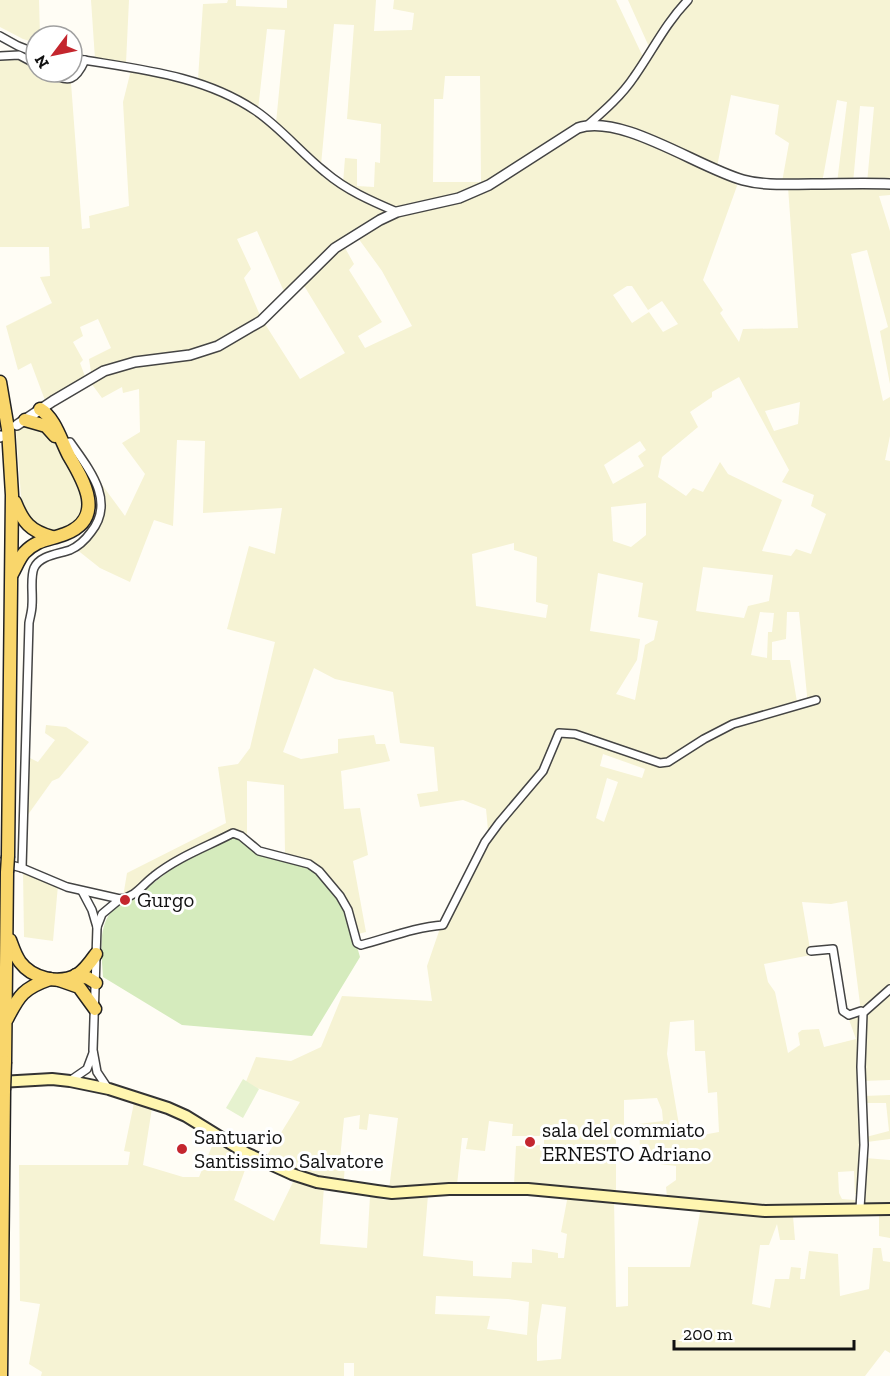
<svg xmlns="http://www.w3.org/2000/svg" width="890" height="1376" viewBox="0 0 890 1376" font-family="'Zilla Slab',serif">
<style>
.farmland{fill:#f6f3d4;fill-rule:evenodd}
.green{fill:#d5ebbd}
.pitch{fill:#e6f2cf}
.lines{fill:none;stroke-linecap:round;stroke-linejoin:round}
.minor-casing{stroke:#444;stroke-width:10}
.tertiary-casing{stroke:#444;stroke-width:12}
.secondary-casing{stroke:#333;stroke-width:14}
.primary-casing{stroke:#222;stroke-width:15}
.minor{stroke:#fff;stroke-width:7}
.tertiary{stroke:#fff;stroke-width:9}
.secondary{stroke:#fff6b0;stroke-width:10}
.primary{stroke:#f9d66b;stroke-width:12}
.primary-bridge-casing{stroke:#222;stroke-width:15;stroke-linecap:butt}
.primary-bridge{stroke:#f9d66b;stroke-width:12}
.poi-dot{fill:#c4262e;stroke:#fff;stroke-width:2}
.labels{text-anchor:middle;stroke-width:6;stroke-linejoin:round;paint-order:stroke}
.poi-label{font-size:21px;fill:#111;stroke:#fff;text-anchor:start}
</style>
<rect width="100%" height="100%" fill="#fffdf5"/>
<g class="farmland">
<polygon points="0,0 39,0 40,36 36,36 36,43 23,39 0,27"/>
<polygon points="91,0 129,0 126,63 95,59"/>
<path d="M228 0H236V6L287 8V0H376L374 31 412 30 414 13 393 9 394 0H616L644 59 650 49 628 0H890V183H867L874 107 860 106 853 183H837L847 102 837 100 822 183 782 182 789 143 775 134 779 105 731 95 717 167 592 121 471 191 409 208 398 207 371 199 343 183 345 158 357 159V186L374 187 375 162 380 163 381 124 347 119 354 25 334 24 321 165 276 123 285 30 267 29 258 110 229 91 198 79 203 4 227 3ZM445 76H480L481 182H433L434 99H443Z"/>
<polygon points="16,57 36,67 36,72 47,72 71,83 82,229 90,228 89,216 129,206 123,102 131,70 216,88 267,120 339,184 386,211 325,254 286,296 257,231 237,239 251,269 244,278 262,320 218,345 96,377 91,372 89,359 111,348 98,319 80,327 83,336 73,342 83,360 80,363 86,379 46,403 31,363 18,370 6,326 52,303 40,277 50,276 49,247 0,247 0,58"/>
<path d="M602 127 637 138 733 178 737 186 703 280 723 310 720 313 739 342 743 329 798 328 788 187 890 188V195L879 196 890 231V384L880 331 888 327 867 250 851 254 883 401 890 397V436L885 460 890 461V1080L863 1081 858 1195 855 1194 854 1171 838 1172 839 1193 842 1199 855 1200V1207L762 1208 667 1197 666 1187 676 1180V1166L651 1163 640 1149 639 1124 663 1121 662 1110 657 1098 624 1100V1125L616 1134V1193L514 1185 516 1146 544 1145V1136H512L513 1124 489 1121 485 1151 466 1149 468 1138H462L457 1185 389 1189 398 1118 369 1114 367 1130 359 1129 360 1115 344 1118 340 1159 345 1161 344 1179 320 1178 266 1157 300 1102 245 1084 256 1057 291 1061 321 1047 342 996 432 1001 427 966 447 908 488 830 486 809 463 800 420 807 417 794 438 791 434 747 400 743 393 692 335 679 314 668 283 752 301 759 338 753V739L374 735 376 744H385L390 761 341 771 344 809 360 808 368 855 353 861 366 932 358 934 348 901 321 868 285 854 284 785 247 781V837L235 831 188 850 123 897 127 873 226 823 218 767 238 764 250 748 275 642 227 629 249 546 275 554 282 508 203 513 205 441 177 440 173 526 154 520 130 582 100 568 76 549 95 533 103 515 100 482 125 516 145 474 122 443 140 432 139 389 123 393 122 387 102 398 91 383 125 367 220 349 265 324 300 379 345 353 303 284 344 246 354 264 349 270 382 322 358 336 365 348 412 326 382 271 358 238 390 219 464 200 580 130ZM627 286H632L648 310 662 301 678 324 663 332 649 312 632 323 613 295ZM739 377 789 470 782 482 814 495 811 506 826 514 811 554 796 549 791 556 762 551 782 500 728 474 720 462 703 492 693 488 686 496 658 477 662 457 698 427 690 412 712 397V392ZM800 402 798 424 774 431 765 411ZM640 441 646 450 638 456 644 466 613 484 604 465ZM646 503V535L631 547 613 541 611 507ZM514 543V550L537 557 536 602 548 605 546 618 476 606 472 554ZM703 567 773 575 769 601 748 606 744 618 696 611ZM598 573 643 583 638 617 658 621 654 640 645 645 635 700 616 694 637 660 640 639 590 631ZM760 612 774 613 772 632H768L767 658 751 655ZM787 612H799L808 706 798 708 790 660H772V642L786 639ZM603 754 645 769 642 778 600 766ZM607 778 618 782 604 822 596 818ZM847 901 861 1012 848 1017 856 1039 824 1047 819 1029 802 1030 798 1033 800 1045 788 1053 775 992 768 982 764 964 811 955 802 902 831 904ZM694 1020 695 1051H705L708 1093 717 1092 719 1132 697 1136 680 1131 667 1054 670 1022Z"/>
<polygon points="30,425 42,427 62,450 83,488 85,507 72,527 48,533 31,525 22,509 16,430"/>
<polygon points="46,725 66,727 89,742 59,778 52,781 27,816 28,757 38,762 55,740 45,733"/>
<polygon points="23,871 58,885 53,941 24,937"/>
<polygon points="890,1095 890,1139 867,1142 866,1137 889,1131 886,1103 864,1103 864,1096"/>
<path d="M134 1103 152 1108 143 1165 183 1177H199L215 1139 249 1159 234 1200 274 1221 294 1180 324 1186 320 1244 367 1248 370 1196 385 1200 428 1195 423 1256 473 1261V1276L511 1278 512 1262 532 1263V1249L558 1253V1258H564L567 1234 561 1232 568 1195 614 1200 616 1307 628 1306V1267H690L701 1207 793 1216 795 1240H780L777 1224 769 1245H760L752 1304 770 1308 775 1279H789L791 1267 801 1268 800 1279H805L809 1251 838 1254 840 1296 869 1289 873 1248H881L883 1261 890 1262V1353L885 1350 865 1376H354V1363H344V1376H41L42 1372 29 1364 40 1304 20 1301 19 1165H128L130 1152 124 1151ZM436 1296 508 1299 529 1302 527 1335 487 1329 490 1316 435 1314ZM542 1304 566 1307 561 1359 537 1361V1336Z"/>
<polygon points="865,1158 890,1160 890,1207 863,1207"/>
<polygon points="879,1213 890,1213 890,1238 879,1236"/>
</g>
<path class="green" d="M233 836 240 839 259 854 308 867 317 872 346 909 360 957 312 1036 182 1025 103 977C101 945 95 909 134 898L186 858Z"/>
<polygon class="pitch" points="243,1079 259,1089 243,1118 226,1108"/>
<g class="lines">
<defs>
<g id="minor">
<polyline points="0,36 18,46 36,53"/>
<polyline points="0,56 19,55 36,64"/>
<path d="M72 58C135 69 202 74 256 111 281 128 301 153 325 172 346 190 371 201 397 212"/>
<path d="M49 72C69 84 76 80 85 60"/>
<path d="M589 124C605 110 622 95 634 77 653 50 665 24 688 0"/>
<path d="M0 862 22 868 67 887 120 899C136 897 142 885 154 876 178 857 206 847 233 833L241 836 259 851 309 864 319 871 340 896 348 910 357 943 361 945C388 938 415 927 443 925L485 842 499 823 543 771 559 733 575 734 660 763 668 762 704 739 733 724 816 700"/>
<path d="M22 868 29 623C30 617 32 611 32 605 33 593 30 578 34 568 40 555 59 554 70 550 79 546 86 539 91 532 116 501 89 469 70 442L63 443"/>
<polyline points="82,891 92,910 97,927"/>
<polyline points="811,951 833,949 843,1011 849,1015 861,1011 863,1013"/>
<polyline points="71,1080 87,1069 93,1053"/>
<polyline points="107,1087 97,1072 93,1050 97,927 102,914 120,899"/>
<polyline points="860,1208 864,1145 861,1067 863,1013 890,989"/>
</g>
<g id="tertiary">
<path d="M17 425 53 401 104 371 135 362 190 355 218 346 261 321 335 248 380 220 397 212 459 198 489 185 578 128C621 113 699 168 743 180 765 186 789 184 812 184 838 184 864 183 890 184"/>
<polyline points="0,437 1,436"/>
</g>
<polyline id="secondary" points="0,1082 52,1079 70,1081 109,1089 168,1108 186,1116 246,1153 292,1174 317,1182 377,1191 392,1193 449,1189 528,1189 765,1211 890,1209"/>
<g id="primary">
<polyline points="0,382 8,429 12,495 8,856"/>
<polyline points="25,420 46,426 55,436"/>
<path d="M15 502C23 522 30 531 52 537"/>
<path d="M12 574C16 567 19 559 24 553 37 539 50 540 65 534 106 518 84 481 69 456 61 441 55 418 40 409"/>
<path d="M10 940C13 948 15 955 20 962 32 978 58 985 77 975 85 970 91 961 96 954"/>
<polyline points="76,975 88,978 96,983"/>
<polyline points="59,980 79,987 95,1009"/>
<path d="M7 1019C19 995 24 988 50 979"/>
<polyline points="5,1062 7,872"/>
<polyline points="1,1376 4,1090"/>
</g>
</defs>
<use href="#minor" class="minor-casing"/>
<use href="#tertiary" class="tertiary-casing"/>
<use href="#secondary" class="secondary-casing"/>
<use href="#primary" class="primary-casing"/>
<use href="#minor" class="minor"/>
<use href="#tertiary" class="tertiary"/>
<use href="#secondary" class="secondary"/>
<use href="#primary" class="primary"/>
<defs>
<g id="primary-bridge">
<polyline points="7,872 8,856"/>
<polyline points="4,1090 5,1062"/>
</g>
</defs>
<use href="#primary-bridge" class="primary-bridge-casing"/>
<use href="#primary-bridge" class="primary-bridge"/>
</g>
<g class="poi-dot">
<circle cx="125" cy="900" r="6"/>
<circle cx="530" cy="1142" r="6"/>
<circle cx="182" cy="1149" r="6"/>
</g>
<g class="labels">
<g class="poi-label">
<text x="137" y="907">Gurgo</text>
<text x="542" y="1137">sala del commiato<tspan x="542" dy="24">ERNESTO Adriano</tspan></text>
<text x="194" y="1144">Santuario<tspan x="194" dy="24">Santissimo Salvatore</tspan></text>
</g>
</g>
<g transform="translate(54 54) rotate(238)"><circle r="28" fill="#ffffff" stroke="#a0a0a0" stroke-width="1.5"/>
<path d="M0-4.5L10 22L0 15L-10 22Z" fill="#c4262e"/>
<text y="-9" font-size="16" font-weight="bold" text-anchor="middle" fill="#111111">N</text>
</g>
<path d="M674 1340v9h180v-9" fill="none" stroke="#111111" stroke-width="3"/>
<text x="683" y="1340" font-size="18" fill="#111111" stroke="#ffffff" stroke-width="4.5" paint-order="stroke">200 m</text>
</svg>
